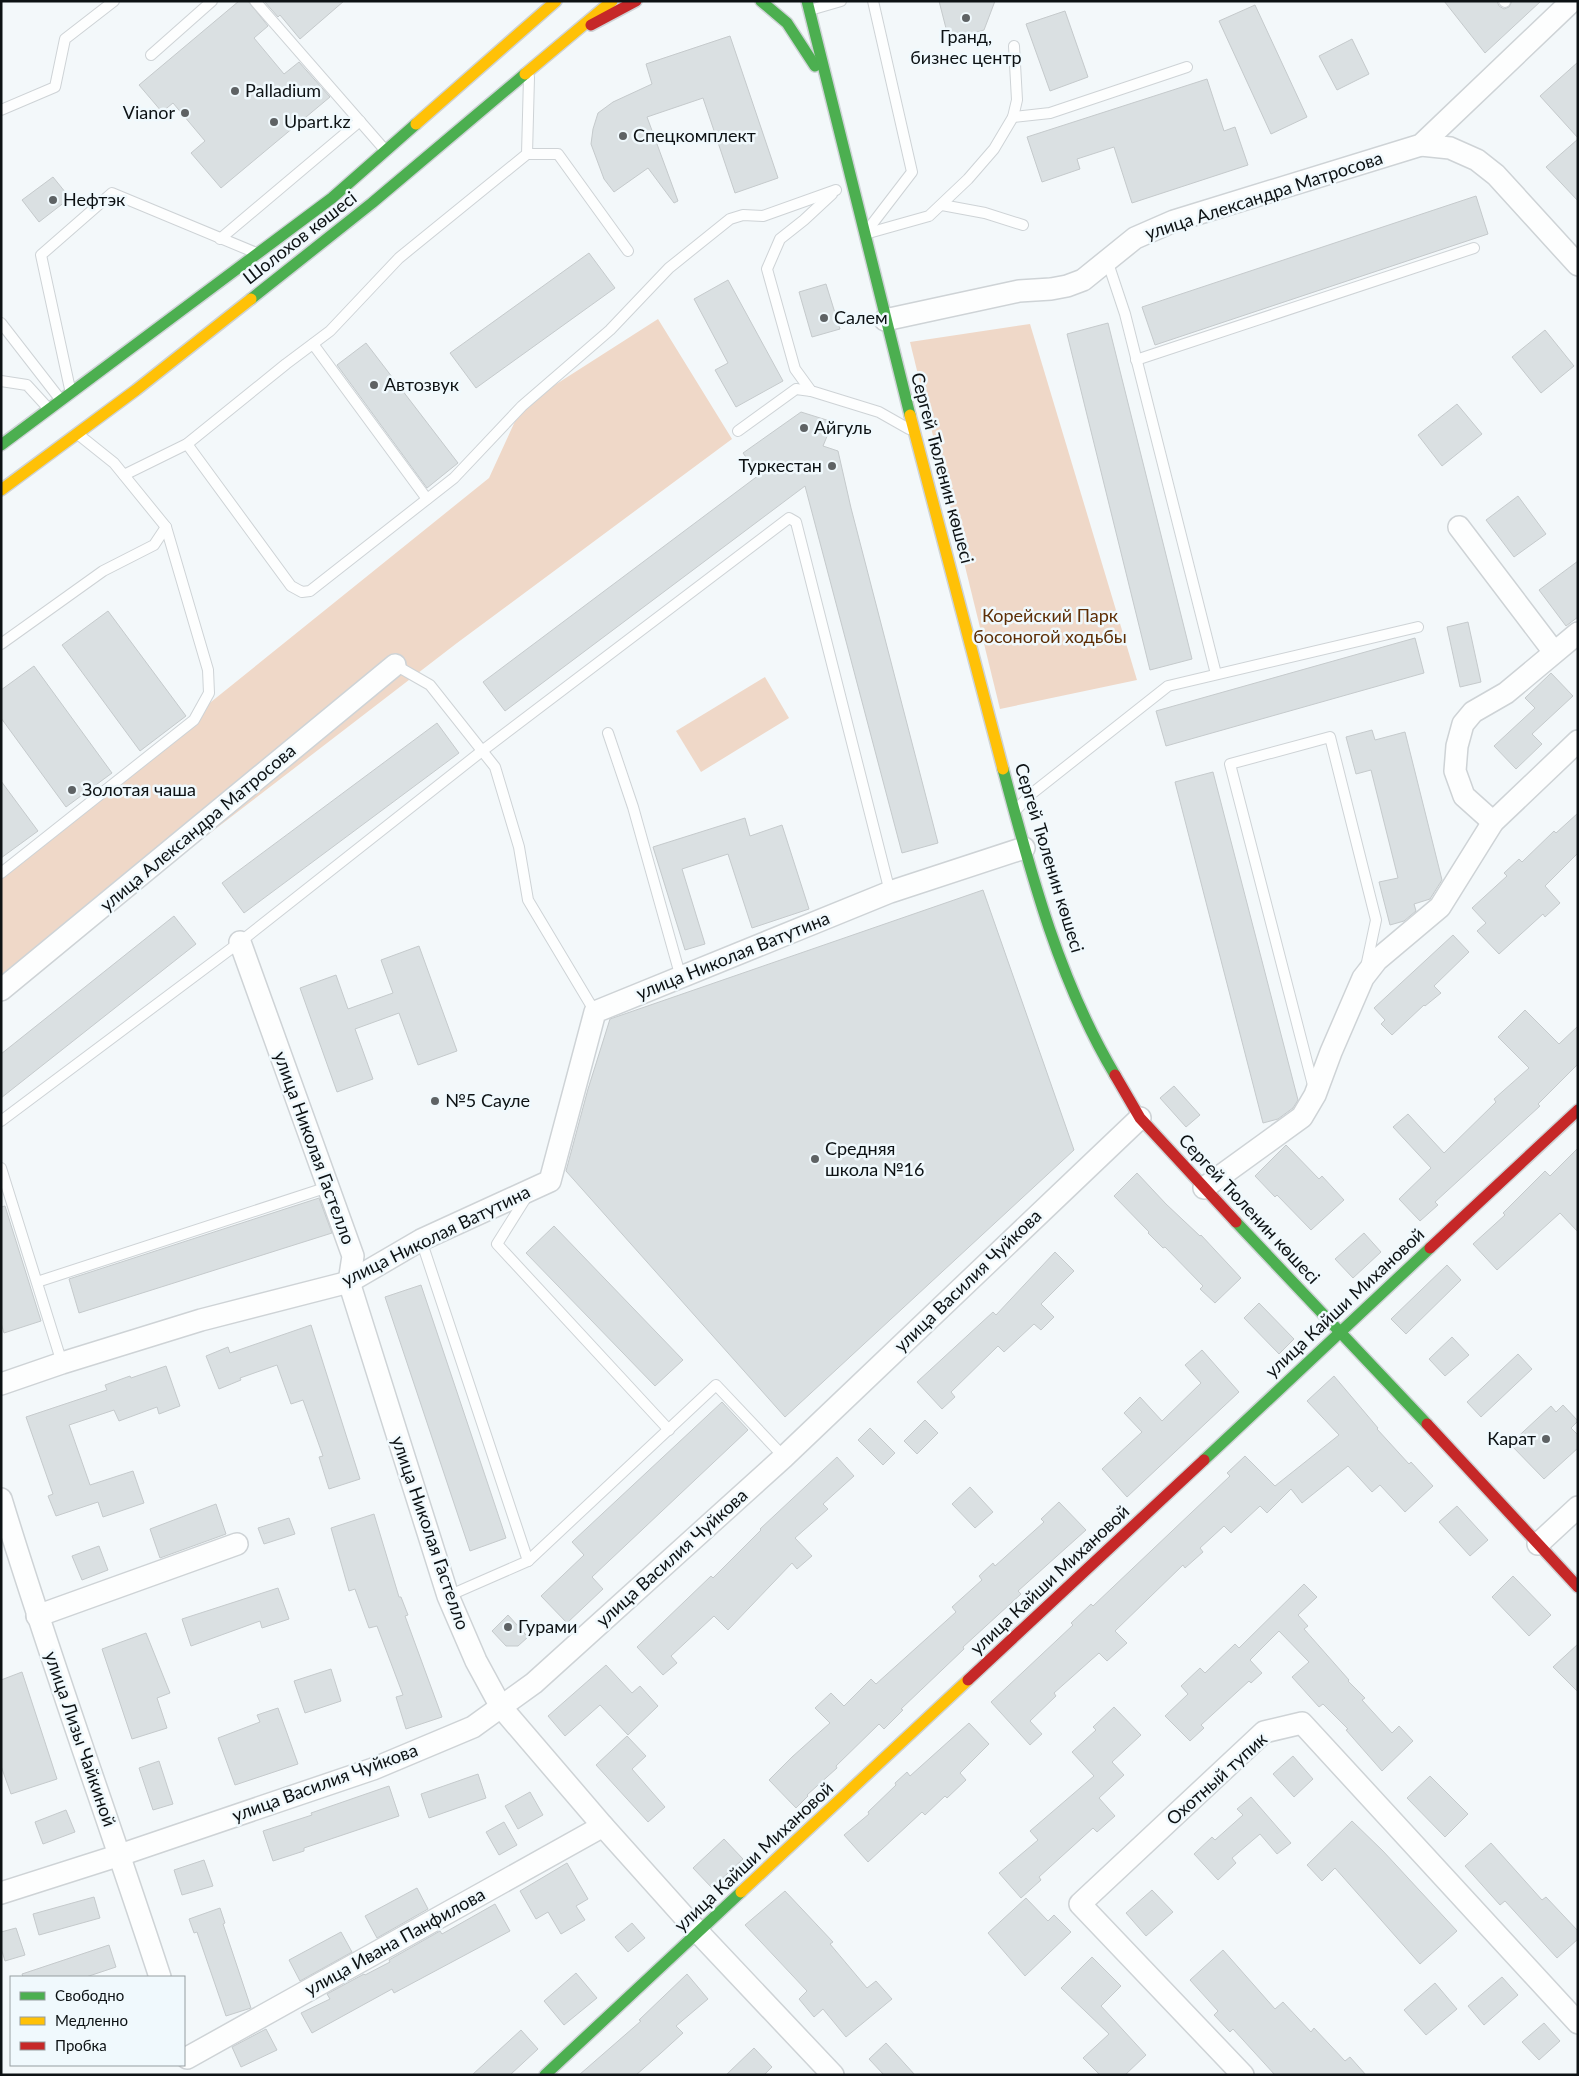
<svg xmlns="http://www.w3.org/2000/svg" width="1579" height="2076" viewBox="0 0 1579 2076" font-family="Lato,sans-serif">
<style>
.green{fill:#efd8c8}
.building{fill:#dae0e2;stroke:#c5cacc}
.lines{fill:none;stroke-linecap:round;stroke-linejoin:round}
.lane-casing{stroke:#ced3d6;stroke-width:12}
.street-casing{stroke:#ced3d6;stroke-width:24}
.fast-casing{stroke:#ced3d6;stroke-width:14}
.slow-casing{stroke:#ced3d6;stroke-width:14}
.jam-casing{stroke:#ced3d6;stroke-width:14}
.lane{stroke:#fdfefe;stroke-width:10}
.street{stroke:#fdfefe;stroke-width:21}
.fast{stroke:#4caf50;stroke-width:11}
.slow{stroke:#ffc107;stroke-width:11}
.jam{stroke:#c62828;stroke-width:11}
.poi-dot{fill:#5e6264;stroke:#f0f9fd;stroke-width:2}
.labels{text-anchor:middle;stroke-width:5;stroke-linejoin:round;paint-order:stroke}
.poi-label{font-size:18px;fill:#0d1214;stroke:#f0f9fd;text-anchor:start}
.street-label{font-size:18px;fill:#0d1214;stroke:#f0f9fd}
.park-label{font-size:18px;fill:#5e2e05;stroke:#f0f9fd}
</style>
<rect width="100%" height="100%" fill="#f3f8fa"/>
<g class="green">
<polygon points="658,319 732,439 457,643 1,994 1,871 489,478 522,406"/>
<polygon points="1030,324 1137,680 1000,709 910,342"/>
<polygon points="765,677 789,718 701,772 676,731"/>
</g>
<g class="building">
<polygon points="239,1 248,1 268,26 254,38 284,74 299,62 330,97 221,188 191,153 205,141 173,103 162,112 139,85"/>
<polygon points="264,1 344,1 300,39 280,15 278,17"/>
<polygon points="939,1 995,1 984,30 949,40"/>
<polygon points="1444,1 1497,1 1499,6 1504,9 1509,7 1512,1 1541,1 1485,53"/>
<polygon points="1255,5 1307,117 1271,134 1219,21"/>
<polygon points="1065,11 1088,77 1050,91 1026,24"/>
<polygon points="730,36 778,178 735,193 703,98 647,117 678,201 674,203 648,168 614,192 604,179 591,144 593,129 598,113 613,102 652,84 646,64"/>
<polygon points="1352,39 1369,74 1337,90 1319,56"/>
<polygon points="1578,62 1578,138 1540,96"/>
<polygon points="1207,79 1224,131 1235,127 1248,165 1132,203 1114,147 1077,159 1080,169 1042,182 1027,137"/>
<polygon points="1578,139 1578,201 1546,167"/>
<polygon points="53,177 70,198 39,222 22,200"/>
<polygon points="1476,196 1488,234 1155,345 1142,307"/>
<polygon points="589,253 615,288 476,388 450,353"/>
<polygon points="728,280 783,381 736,407 715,370 728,363 694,299"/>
<polygon points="826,284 840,329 812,337 799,292"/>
<polygon points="1108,323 1192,659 1150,670 1067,334"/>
<polygon points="1545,330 1574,366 1541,393 1512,357"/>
<polygon points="366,343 458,463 427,488 337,365"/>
<polygon points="1457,404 1482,434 1442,466 1418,435"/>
<polygon points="801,412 833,422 823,446 838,451 851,508 938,843 902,853 805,486 505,711 483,682 759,475 743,453"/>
<polygon points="1518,496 1546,534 1514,557 1486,520"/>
<polygon points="1578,561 1578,617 1566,626 1539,590"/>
<polygon points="108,611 186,716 140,751 62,645"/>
<polygon points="1468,622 1481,682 1460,687 1447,627"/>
<polygon points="1415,638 1424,673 1166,746 1156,711"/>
<polygon points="34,666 112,773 66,807 1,718 1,690"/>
<polygon points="1551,673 1573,696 1532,734 1542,744 1516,769 1494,746 1535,708 1525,698"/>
<polygon points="437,723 459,753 244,913 222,883"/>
<polygon points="1372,730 1375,740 1405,732 1442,880 1430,899 1414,904 1416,911 1404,921 1390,925 1379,882 1398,878 1371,770 1356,774 1346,737"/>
<polygon points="1213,772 1298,1100 1293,1108 1278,1119 1263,1123 1175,782"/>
<polygon points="1,781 38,831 1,858"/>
<polygon points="1578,813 1578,853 1545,886 1560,903 1545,917 1543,914 1499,954 1477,931 1486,923 1472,908 1507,876 1504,873 1519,859 1522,862 1554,831 1556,833"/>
<polygon points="745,818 750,836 782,825 809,909 752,928 728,854 682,869 705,944 685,950 653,847"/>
<polygon points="983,890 1074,1150 785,1417 566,1171 588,1089 610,1019"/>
<polygon points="174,916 196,944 1,1098 1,1054"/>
<polygon points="1453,935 1469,952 1434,986 1441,993 1425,1006 1424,1005 1392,1035 1381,1024 1385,1020 1374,1008"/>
<polygon points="419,946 457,1051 418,1065 399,1013 355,1029 373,1079 337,1092 300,988 336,975 348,1009 393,993 381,960"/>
<polygon points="1525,1010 1559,1044 1578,1026 1578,1064 1538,1104 1540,1106 1435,1202 1438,1205 1420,1221 1399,1199 1431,1168 1393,1127 1408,1114 1444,1153 1496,1102 1494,1099 1529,1068 1498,1037"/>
<polygon points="1174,1086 1200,1115 1186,1127 1160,1098"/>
<polygon points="1286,1145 1319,1179 1322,1176 1344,1200 1311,1230 1277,1195 1275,1197 1255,1176"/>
<polygon points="1578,1148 1578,1232 1560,1213 1497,1270 1473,1244 1505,1215 1503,1213 1545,1171 1550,1176"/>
<polygon points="1137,1173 1166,1204 1200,1236 1201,1235 1241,1278 1215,1303 1200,1289 1203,1286 1165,1247 1163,1248 1148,1233 1149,1232 1114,1196"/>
<polygon points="319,1198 332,1233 79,1313 69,1279"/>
<polygon points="5,1206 41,1321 4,1333 1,1323 1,1207"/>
<polygon points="554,1226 683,1360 655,1386 526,1253"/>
<polygon points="1364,1233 1381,1252 1353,1278 1335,1259"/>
<polygon points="1055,1252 1074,1271 1041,1304 1054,1317 1041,1330 1034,1324 1004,1352 998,1346 951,1392 955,1397 942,1409 917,1382 993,1312 996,1315"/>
<polygon points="1447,1265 1461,1280 1406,1334 1391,1319"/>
<polygon points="421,1285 506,1538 470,1551 385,1297"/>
<polygon points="1259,1303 1294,1339 1279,1354 1244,1318"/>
<polygon points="311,1325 360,1479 329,1489 319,1457 323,1456 303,1400 291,1404 277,1365 240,1378 241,1380 219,1389 206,1356 228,1347 230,1353"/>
<polygon points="1452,1337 1469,1355 1445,1376 1429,1359"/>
<polygon points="1202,1350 1239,1392 1127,1497 1102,1469 1142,1432 1124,1413 1140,1397 1162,1421 1201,1383 1185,1365"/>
<polygon points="1518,1354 1532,1369 1481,1417 1467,1402"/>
<polygon points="166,1366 180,1406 159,1414 157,1407 119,1421 114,1410 69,1425 90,1485 133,1471 144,1503 103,1517 98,1502 56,1516 48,1496 53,1494 26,1417 107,1390 105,1385 130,1376 131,1378"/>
<polygon points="1334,1376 1378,1428 1377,1429 1409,1464 1411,1462 1433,1486 1405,1512 1380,1485 1372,1492 1348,1466 1302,1503 1291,1489 1267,1513 1260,1506 1231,1533 1224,1526 1200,1548 1203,1552 1185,1568 1183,1565 1115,1631 1127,1643 1107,1661 1099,1653 1054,1693 1056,1696 1030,1721 1042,1734 1030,1745 991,1702 1073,1625 1071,1623 1091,1604 1093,1606 1230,1476 1227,1473 1245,1456 1275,1486 1339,1435 1307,1401"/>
<polygon points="722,1402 748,1430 592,1577 603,1589 567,1623 541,1596 584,1555 572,1542"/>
<polygon points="1563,1405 1578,1421 1571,1428 1578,1435 1578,1448 1544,1479 1510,1444 1551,1406 1556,1412"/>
<polygon points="925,1420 938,1433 917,1454 904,1441"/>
<polygon points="870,1428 895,1453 883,1465 858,1440"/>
<polygon points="837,1457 854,1476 823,1504 828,1509 795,1538 812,1556 797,1569 792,1563 728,1630 714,1616 671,1656 677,1663 663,1675 637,1647 711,1576 713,1578 761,1530 760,1529"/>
<polygon points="970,1487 993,1512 975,1528 952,1504"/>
<polygon points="1059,1502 1086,1530 1018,1591 1021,1594 963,1647 964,1649 901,1709 903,1710 884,1729 879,1724 836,1766 837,1768 807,1795 808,1796 796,1808 769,1780 792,1757 830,1723 815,1708 831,1693 844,1706 871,1679 876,1684 956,1612 952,1607 982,1580 979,1576 993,1563 995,1566 1044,1522 1041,1519"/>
<polygon points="216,1504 226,1534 160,1558 150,1529"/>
<polygon points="1457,1506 1488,1540 1470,1556 1439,1522"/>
<polygon points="374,1514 399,1597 401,1597 408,1615 405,1616 442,1717 406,1729 396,1697 403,1695 377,1626 369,1628 355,1589 349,1591 331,1528"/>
<polygon points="289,1518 295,1534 264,1544 258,1528"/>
<polygon points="99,1546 108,1570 82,1580 72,1556"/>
<polygon points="1513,1576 1551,1615 1529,1636 1492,1597"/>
<polygon points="1304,1584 1317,1597 1298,1615 1308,1626 1304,1629 1349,1680 1348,1681 1365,1698 1362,1700 1392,1733 1399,1726 1413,1741 1382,1771 1346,1730 1348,1729 1323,1704 1319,1707 1292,1677 1309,1662 1279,1631 1250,1660 1262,1673 1251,1683 1249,1681 1201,1725 1204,1728 1190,1741 1165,1716 1188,1694 1181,1686 1200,1668 1205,1673 1235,1644 1239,1648"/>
<polygon points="278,1588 289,1619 262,1628 260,1621 191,1646 182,1619"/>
<polygon points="508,1615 528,1637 518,1646 506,1646 492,1631"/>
<polygon points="146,1633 170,1693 157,1698 167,1728 132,1739 102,1649"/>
<polygon points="1578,1644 1578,1692 1553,1667"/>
<polygon points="606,1665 632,1693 640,1686 658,1706 628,1735 600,1705 565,1736 548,1716"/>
<polygon points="331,1669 341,1701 305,1713 294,1681"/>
<polygon points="22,1672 57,1779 11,1794 1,1766 1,1680"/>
<polygon points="1114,1707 1141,1735 1112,1762 1124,1775 1099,1798 1115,1816 1097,1832 1093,1828 1039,1877 1041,1880 1021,1898 999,1873 1038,1840 1030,1831 1094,1776 1072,1752 1096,1730 1093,1727"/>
<polygon points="278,1708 298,1764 235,1785 218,1738 260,1722 257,1715"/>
<polygon points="969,1723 989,1744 960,1773 966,1780 947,1798 945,1796 925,1815 922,1812 868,1862 844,1835 869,1814 868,1812 896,1785 895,1783 907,1772 910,1776"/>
<polygon points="627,1736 646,1756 632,1769 665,1807 648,1822 596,1765"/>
<polygon points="1293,1756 1313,1779 1294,1797 1273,1774"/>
<polygon points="159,1761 173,1804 153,1810 139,1768"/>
<polygon points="478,1774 486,1798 429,1818 421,1794"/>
<polygon points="1430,1776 1468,1814 1445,1837 1407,1798"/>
<polygon points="389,1786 399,1816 304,1848 304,1851 273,1861 263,1831 312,1815 311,1813"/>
<polygon points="530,1792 543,1815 518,1829 505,1806"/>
<polygon points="1251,1797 1291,1843 1277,1854 1260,1834 1232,1858 1236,1863 1218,1880 1194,1854 1212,1837 1215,1840 1243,1815 1237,1809"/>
<polygon points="66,1810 75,1832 43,1844 35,1822"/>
<polygon points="1352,1821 1383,1851 1457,1931 1420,1964 1335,1868 1322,1881 1307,1865"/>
<polygon points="504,1822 517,1845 499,1855 486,1832"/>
<polygon points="724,1839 743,1859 712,1888 693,1868"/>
<polygon points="1491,1843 1542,1900 1546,1897 1578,1931 1578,1939 1557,1958 1505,1901 1500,1905 1465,1866"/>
<polygon points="204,1860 213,1886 182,1895 174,1870"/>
<polygon points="567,1863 588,1899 576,1906 585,1920 561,1934 548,1912 536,1919 520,1891"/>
<polygon points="417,1888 428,1909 377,1938 365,1916"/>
<polygon points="1152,1890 1173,1912 1146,1936 1126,1913"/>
<polygon points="785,1891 833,1942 830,1944 867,1988 876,1981 892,1999 846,2037 823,2009 814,2017 799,1999 807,1991 745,1925"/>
<polygon points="94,1897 100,1918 39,1935 33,1914"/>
<polygon points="1026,1898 1048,1921 1054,1915 1071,1932 1025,1976 988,1933"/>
<polygon points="495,1904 510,1931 394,1993 392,1989 312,2033 301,2013 330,1999 327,1994 364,1974 365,1975 390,1962 389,1960 440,1931 442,1934"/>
<polygon points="220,1908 225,1923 223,1924 251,2008 226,2016 197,1932 194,1933 189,1919"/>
<polygon points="632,1923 645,1938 628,1952 615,1937"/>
<polygon points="16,1928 25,1955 5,1961 1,1948 1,1932"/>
<polygon points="341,1932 352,1952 300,1981 289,1960"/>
<polygon points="109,1945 116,1967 86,1977 23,1977 22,1974"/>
<polygon points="1223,1950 1275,2009 1283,2002 1311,2032 1314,2028 1345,2061 1350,2057 1366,2075 1275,2075 1233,2029 1230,2032 1214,2015 1218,2011 1190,1980"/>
<polygon points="1092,1957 1121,1986 1101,2006 1146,2055 1125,2075 1100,2075 1083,2058 1109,2034 1061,1988"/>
<polygon points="576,1973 597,1998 564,2025 544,2001"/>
<polygon points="687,1974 708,1999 676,2026 683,2033 661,2053 636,2075 579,2075 641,2021 639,2020"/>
<polygon points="1502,1977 1518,1995 1484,2025 1468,2006"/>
<polygon points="1435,1983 1457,2009 1426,2035 1404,2010"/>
<polygon points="1544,2023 1560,2041 1539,2060 1522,2042"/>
<polygon points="266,2029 277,2050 241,2067 232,2047"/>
<polygon points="521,2030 538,2049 510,2075 472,2075"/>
<polygon points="886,2043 915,2075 884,2075 869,2059"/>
<polygon points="754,2048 772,2067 764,2075 726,2075"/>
</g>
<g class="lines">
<defs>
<g id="lane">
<polyline points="255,1 385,150"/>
<polyline points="1504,1 1505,2"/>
<polyline points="810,10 841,1"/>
<polyline points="151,55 212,1"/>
<polyline points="1,110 55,87 65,39 114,1"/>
<polyline points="1013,117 1050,113 1187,67"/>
<polyline points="527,154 558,154 628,251"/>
<polyline points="832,194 804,220 780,239 767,269 795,369 811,391 879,412 909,429"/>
<polyline points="942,205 985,213 1023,225"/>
<polyline points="866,232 912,172 873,1"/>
<polyline points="865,234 929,216 968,179 994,149 1013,117 1017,100 1014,46"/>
<polyline points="220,239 360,121"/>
<polyline points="1107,260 1125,314 1216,674"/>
<polyline points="1,323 60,399"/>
<polyline points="313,344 427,499"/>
<polyline points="1136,360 1474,248"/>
<polyline points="1,381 27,385 48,408"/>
<polyline points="70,389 41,255 112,193 254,252"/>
<polyline points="738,431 796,389 811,391"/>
<polyline points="187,444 291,586 302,592 310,591 454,478 522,406 610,330 669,268 730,219 743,215 763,216 836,190"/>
<polyline points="124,475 187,444 286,364 330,331 399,258 527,154 529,77"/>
<polyline points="1,644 103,571 154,545 166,527"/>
<polyline points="395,665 430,685 495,767 519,847 528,900 595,1012"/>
<polyline points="608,733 633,807 681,978"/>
<polyline points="1017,809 1030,795 1168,686 1418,627"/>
<polyline points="1,873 194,720 209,693 208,670 166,527 114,463 79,435"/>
<polyline points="1314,1089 1230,764 1330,737 1376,920 1366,967"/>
<polyline points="1,1121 240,942 482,751 789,518 796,522 890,892"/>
<polyline points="1,1168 62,1363"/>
<polyline points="527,1196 497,1244 669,1430"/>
<polyline points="421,1240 528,1561 448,1596"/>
<polyline points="37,1282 328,1187"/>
<polyline points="528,1561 716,1385 784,1457"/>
</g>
<g id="street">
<polyline points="1421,145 1450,148 1477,160 1496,175 1578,265"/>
<polyline points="885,320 1019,291 1051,289 1067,286 1083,280 1135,238 1174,221 1421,145 1572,1"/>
<polyline points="1459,527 1554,652"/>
<polyline points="1493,822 1464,796 1455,771 1457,746 1463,724 1473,712 1506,693 1578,633"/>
<polyline points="240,942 353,1256 349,1282 448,1596 476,1661 501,1707 603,1826 698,1932 833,2075"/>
<polyline points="1,990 395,665"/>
<polyline points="1204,1188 1302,1117 1315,1095 1331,1052 1363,978 1377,960 1440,907 1493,822 1578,741"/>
<polyline points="1,1384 62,1363 201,1320 349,1282 421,1240 550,1181 595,1012 890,892 1024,848"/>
<path d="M1 1499C50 1660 108 1818 160 1977"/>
<polyline points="1538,1544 1578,1507"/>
<polyline points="37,1616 237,1544"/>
<polyline points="1,1893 120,1855 373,1769 473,1727 534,1683 784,1457 1140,1118"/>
<polyline points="187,2058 603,1826"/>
<polyline points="1243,2075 1080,1904 1264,1732 1302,1723 1578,2023"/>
</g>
<g id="fast">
<polyline points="761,1 787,23 815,66"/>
<polyline points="807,1 910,415"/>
<polyline points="251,299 372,203 525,74"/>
<polyline points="1,445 332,198 416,124"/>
<path d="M1003 769C1031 874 1059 981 1115 1075"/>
<polyline points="1236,1222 1427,1424"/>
<polyline points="1204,1460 1430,1248"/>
<polyline points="545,2075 741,1892"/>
</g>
<g id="slow">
<polyline points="525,74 612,1"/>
<polyline points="416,124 556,1"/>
<polyline points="910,415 1003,769"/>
<polyline points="1,490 136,390 251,299"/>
<polyline points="741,1892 968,1680"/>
</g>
<g id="jam">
<polyline points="591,25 636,1"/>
<polyline points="1115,1075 1140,1118 1236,1222"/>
<polyline points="1430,1248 1578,1110"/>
<polyline points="1427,1424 1578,1587"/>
<polyline points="968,1680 1204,1460"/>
</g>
</defs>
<use href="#lane" class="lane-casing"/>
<use href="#street" class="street-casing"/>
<use href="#fast" class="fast-casing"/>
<use href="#slow" class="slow-casing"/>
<use href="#jam" class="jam-casing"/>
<use href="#lane" class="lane"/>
<use href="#street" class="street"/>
<use href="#fast" class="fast"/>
<use href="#slow" class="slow"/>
<use href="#jam" class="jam"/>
</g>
<g class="poi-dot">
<circle cx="966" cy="18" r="5"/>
<circle cx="235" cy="91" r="5"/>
<circle cx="185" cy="113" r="5"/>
<circle cx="274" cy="122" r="5"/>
<circle cx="623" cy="136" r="5"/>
<circle cx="53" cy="200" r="5"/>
<circle cx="824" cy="318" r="5"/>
<circle cx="374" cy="385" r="5"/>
<circle cx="804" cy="428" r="5"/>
<circle cx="832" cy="466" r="5"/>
<circle cx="72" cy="790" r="5"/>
<circle cx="435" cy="1101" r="5"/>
<circle cx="815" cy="1159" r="5"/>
<circle cx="1546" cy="1439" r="5"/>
<circle cx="508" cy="1627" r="5"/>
</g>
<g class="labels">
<g class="poi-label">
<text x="966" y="43" text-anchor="middle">Гранд,<tspan x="966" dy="21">бизнес центр</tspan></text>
<text x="245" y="97">Palladium</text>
<text x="175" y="119" text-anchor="end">Vianor</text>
<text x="284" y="128">Upart.kz</text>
<text x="633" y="142">Спецкомплект</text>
<text x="63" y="206">Нефтэк</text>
<text x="834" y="324">Салем</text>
<text x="384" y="391">Автозвук</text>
<text x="814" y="434">Айгуль</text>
<text x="822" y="472" text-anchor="end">Туркестан</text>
<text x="82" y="796">Золотая чаша</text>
<text x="445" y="1107">№5 Сауле</text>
<text x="825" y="1155">Средняя<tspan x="825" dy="21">школа №16</tspan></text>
<text x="1536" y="1445" text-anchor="end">Карат</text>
<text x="518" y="1633">Гурами</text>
</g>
<g class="street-label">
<text transform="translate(1264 196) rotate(-18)" y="6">улица Александра Матросова</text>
<text transform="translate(300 238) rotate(-38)" y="6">Шолохов көшесі</text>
<text transform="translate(942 468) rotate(75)" y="6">Сергей Тюленин көшесі</text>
<text transform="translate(198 828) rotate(-40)" y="6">улица Александра Матросова</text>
<text transform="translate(1049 858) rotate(73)" y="6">Сергей Тюленин көшесі</text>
<text transform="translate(733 956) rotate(-22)" y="6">улица Николая Ватутина</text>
<text transform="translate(314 1148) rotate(70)" y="6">улица Николая Гастелло</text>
<text transform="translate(1249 1209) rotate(47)" y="6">Сергей Тюленин көшесі</text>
<text transform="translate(436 1236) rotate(-26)" y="6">улица Николая Ватутина</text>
<text transform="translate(968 1281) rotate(-44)" y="6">улица Василия Чуйкова</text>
<text transform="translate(1345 1303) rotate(-43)" y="6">улица Кайши Михановой</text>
<text transform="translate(430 1533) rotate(71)" y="6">улица Николая Гастелло</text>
<text transform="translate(672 1558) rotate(-42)" y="6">улица Василия Чуйкова</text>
<text transform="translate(1050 1580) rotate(-43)" y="6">улица Кайши Михановой</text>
<text transform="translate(80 1739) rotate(71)" y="6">улица Лизы Чайкиной</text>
<text transform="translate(1217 1779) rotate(-42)" y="6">Охотный тупик</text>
<text transform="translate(325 1783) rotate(-20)" y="6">улица Василия Чуйкова</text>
<text transform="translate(754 1857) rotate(-43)" y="6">улица Кайши Михановой</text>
<text transform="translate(395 1942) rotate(-29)" y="6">улица Ивана Панфилова</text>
</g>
<g class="park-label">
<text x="1050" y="622">Корейский Парк<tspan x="1050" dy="21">босоногой ходьбы</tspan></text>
</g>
</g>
<rect width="1579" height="2076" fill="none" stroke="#0d1214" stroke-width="5"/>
<rect x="10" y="1976" width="175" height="90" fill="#f0f9fd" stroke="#959da0"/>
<rect x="20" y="1992" width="25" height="8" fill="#4caf50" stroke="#959da0"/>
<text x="55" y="2001" font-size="15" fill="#0d1214">Свободно</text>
<rect x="20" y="2017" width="25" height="8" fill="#ffc107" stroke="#959da0"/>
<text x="55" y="2026" font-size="15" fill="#0d1214">Медленно</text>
<rect x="20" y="2042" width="25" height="8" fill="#c62828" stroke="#959da0"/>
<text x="55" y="2051" font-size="15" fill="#0d1214">Пробка</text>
</svg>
